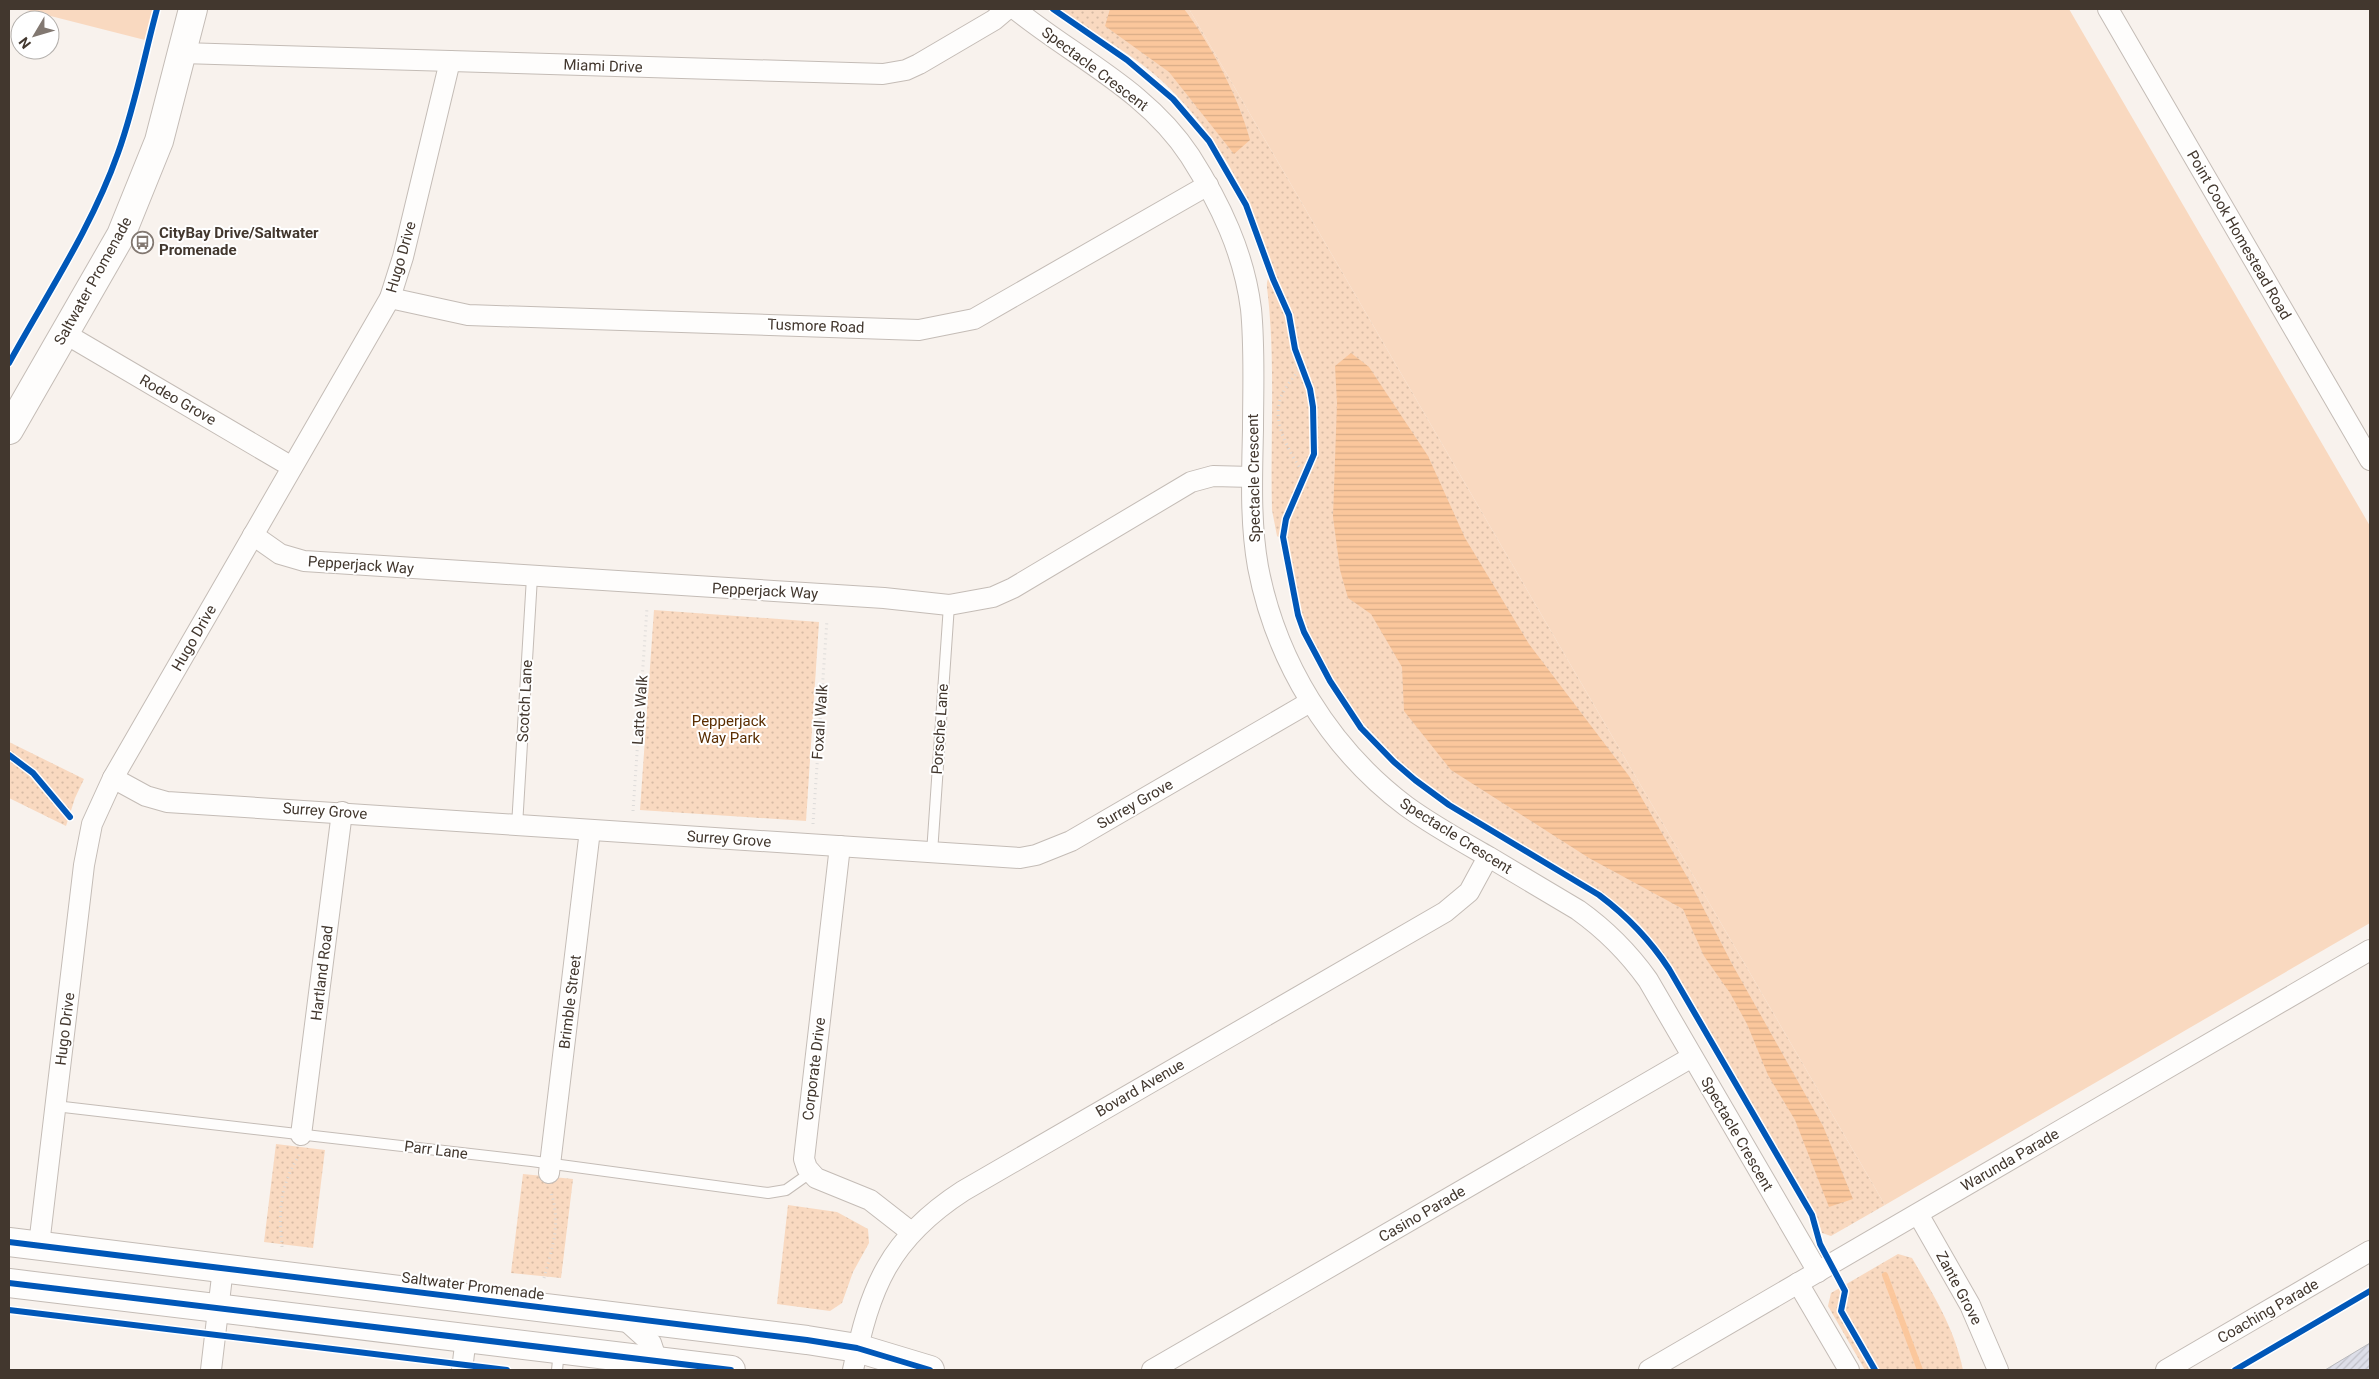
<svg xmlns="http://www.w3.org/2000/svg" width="2379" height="1379" viewBox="0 0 2379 1379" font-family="Roboto,sans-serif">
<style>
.green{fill:#f9d9c0}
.park{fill:url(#park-dots)}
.water{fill:url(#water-rules)}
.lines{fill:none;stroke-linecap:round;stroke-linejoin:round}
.stream{stroke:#fbc79c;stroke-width:6}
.building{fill:url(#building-hatch);stroke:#b9b9bc}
.lane-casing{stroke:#c4bcb6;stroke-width:12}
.street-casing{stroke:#c4bcb6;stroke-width:22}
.secondary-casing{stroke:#c4bcb6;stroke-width:30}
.path{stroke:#dddbd9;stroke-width:3;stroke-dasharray:1 4;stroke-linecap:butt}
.lane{stroke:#fefdfc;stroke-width:10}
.street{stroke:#fefdfc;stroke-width:20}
.secondary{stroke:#fefdfc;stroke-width:28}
.cycleway-casing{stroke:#fff;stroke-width:9}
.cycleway{stroke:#0057b8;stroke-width:6}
.labels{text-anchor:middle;stroke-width:4;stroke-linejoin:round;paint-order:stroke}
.street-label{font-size:15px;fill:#42372e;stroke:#fff}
.poi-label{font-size:15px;font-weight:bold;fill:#42372e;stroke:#fff;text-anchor:start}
.park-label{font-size:15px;fill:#5a2d00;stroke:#fff}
</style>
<defs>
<pattern id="park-dots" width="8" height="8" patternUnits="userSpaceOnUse" patternTransform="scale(1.25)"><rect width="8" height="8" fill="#f9d9c0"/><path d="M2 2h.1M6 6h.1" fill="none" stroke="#d7bba5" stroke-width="1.8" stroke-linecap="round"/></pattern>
<pattern id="water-rules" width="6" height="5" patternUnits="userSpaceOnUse" patternTransform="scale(1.25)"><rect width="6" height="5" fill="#fbc79c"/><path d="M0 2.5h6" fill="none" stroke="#d8ac87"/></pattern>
<pattern id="building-hatch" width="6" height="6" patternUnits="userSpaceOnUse" patternTransform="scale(1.25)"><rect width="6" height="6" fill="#dddee8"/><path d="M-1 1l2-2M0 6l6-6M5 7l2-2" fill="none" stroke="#bfbfc7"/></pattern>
</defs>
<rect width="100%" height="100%" fill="#f8f2ed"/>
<g class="green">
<polygon points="23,9 153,9 145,40"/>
<polygon points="1189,9 2069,9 2370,526 2370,923 1885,1205"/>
</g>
<g class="park">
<path d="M1060 9H1189L1885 1205 1831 1236 1822 1233 1818 1220 1690 997C1671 966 1654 936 1627 912 1608 896 1585 883 1564 870 1514 840 1459 813 1414 775 1367 736 1324 677 1304 619 1295 594 1291 567 1286 541L1277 536 1272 510C1270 436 1276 360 1267 287 1266 279 1272 272 1270 265 1269 257 1265 248 1262 240 1243 180 1208 124 1162 81 1131 53 1093 33 1060 9Z"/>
<polygon points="654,610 819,622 806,821 640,810"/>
<polygon points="9,742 84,779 75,798 66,826 9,798"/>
<polygon points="276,1144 325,1150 313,1248 264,1242"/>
<polygon points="523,1174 573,1179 561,1278 511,1273"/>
<polygon points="788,1205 837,1212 868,1229 869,1243 853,1272 842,1303 830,1311 777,1304"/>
<path d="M1898 1254 1912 1258C1933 1294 1955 1329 1963 1370H1865L1828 1306 1831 1293Z"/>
</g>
<g class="water">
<path d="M1110 9H1184C1210 43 1239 98 1250 140L1234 154 1169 72 1105 26Z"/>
<polygon points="1351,353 1369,367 1428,456 1465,538 1529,644 1629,776 1690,882 1732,964 1823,1126 1853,1199 1829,1207 1795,1120 1768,1075 1747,1024 1730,993 1704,956 1683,909 1589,858 1451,770 1404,711 1402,667 1371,614 1348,598 1340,570 1333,517 1337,403 1335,366"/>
</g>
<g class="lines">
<polyline class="stream" points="1885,1275 1920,1370"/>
</g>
<polygon class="building" points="2370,1343 2370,1370 2325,1370"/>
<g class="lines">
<defs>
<g id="lane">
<polyline points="517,826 532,577"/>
<polyline points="932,853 949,605"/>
<polyline points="55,1106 531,1161 768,1193 786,1190 810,1173"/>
<polyline points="557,1370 559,1351"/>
</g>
<g id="street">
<path d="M1015 9C1074 57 1147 90 1190 156 1220 203 1244 253 1251 309 1255 349 1253 390 1253 430 1252 475 1250 522 1258 567 1276 661 1329 748 1406 806 1432 825 1461 841 1489 857 1518 874 1548 892 1578 910 1606 930 1628 952 1648 980L1818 1272"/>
<polyline points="2108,9 2370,460"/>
<polyline points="182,53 883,74 906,70 919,64 994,20 1007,9"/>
<polyline points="390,298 468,315 919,330 974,319 1208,185"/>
<polyline points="64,333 292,467"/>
<polyline points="253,535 280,554 304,561 884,598 949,605 993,597 1013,588 1191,482 1213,476 1252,477"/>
<polyline points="113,778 146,796 167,802 1020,858 1036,855 1071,841 1310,702"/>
<polyline points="840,846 804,1159 807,1168 816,1178 870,1200 911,1232"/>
<polyline points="301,1135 342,812"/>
<polyline points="549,1173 590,830"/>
<polyline points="1918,1214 1970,1305 1998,1370"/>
<polyline points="39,1245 84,865 92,824 113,778 390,298 403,257 450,61"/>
<polyline points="1798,1283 1849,1370"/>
<polyline points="622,1317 651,1343 660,1370"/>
<polyline points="211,1370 223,1268"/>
<polyline points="462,1370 466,1337"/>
<path d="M853 1370C870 1287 889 1239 963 1191L1445 912 1469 892 1488 857"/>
<polyline points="1152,1370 1692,1057"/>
<polyline points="1649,1370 2370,950"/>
<polyline points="2166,1370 2370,1251"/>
</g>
<g id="secondary">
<polyline points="9,430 121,235 159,141 193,9"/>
<polyline points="9,1242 807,1340 857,1348 930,1370"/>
<polyline points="9,1283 731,1370"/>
</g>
</defs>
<use href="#lane" class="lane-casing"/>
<use href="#street" class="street-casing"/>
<use href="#secondary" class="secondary-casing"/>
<g class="path">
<path d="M1302 367C1296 374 1290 381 1285 389 1267 418 1289 451 1305 476"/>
<polyline points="633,811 647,608"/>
<polyline points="813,824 827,620"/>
<path d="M282 1247C279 1209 279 1189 299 1155"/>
<path d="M544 1278C553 1246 561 1224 551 1192"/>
</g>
<use href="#lane" class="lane"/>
<use href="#street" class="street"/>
<use href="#secondary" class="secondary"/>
<defs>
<g id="cycleway">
<path d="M1053 9 1127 60 1173 99 1209 141 1246 205 1273 279 1289 315 1295 349 1310 389 1313 407 1314 454 1286 519 1283 537 1298 615 1304 632 1330 681 1361 728 1394 762 1415 780 1449 805 1599 895C1627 916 1650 940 1669 969L1812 1215 1820 1244 1845 1291 1841 1311 1875 1370"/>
<path d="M9 363C47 294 92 227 118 153 135 106 144 57 157 9"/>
<polyline points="9,755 33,773 70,817"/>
<polyline points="9,1242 807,1340 857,1348 930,1370"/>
<polyline points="9,1283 731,1370"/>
<polyline points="9,1310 507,1370"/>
<polyline points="2235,1370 2370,1291"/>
</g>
</defs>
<use href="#cycleway" class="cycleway-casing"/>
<use href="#cycleway" class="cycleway"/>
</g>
<defs>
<symbol id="bus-ring" viewBox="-11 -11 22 22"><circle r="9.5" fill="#fff" stroke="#827871" stroke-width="1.5"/><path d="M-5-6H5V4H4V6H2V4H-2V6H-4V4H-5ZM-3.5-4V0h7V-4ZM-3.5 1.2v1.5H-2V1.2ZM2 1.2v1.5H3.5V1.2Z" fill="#827871"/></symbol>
</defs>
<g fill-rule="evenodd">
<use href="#bus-ring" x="130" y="230" width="25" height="25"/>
</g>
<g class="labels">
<g class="street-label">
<text transform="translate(603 66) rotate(2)" y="5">Miami Drive</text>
<text transform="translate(1095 69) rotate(37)" y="5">Spectacle Crescent</text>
<text transform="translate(2239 235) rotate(60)" y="5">Point Cook Homestead Road</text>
<text transform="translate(401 257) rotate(-74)" y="5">Hugo Drive</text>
<text transform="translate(93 281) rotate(-61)" y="5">Saltwater Promenade</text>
<text transform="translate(816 326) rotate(2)" y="5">Tusmore Road</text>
<text transform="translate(178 400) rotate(30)" y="5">Rodeo Grove</text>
<text transform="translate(1254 478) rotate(-91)" y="5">Spectacle Crescent</text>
<text transform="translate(361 565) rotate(4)" y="5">Pepperjack Way</text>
<text transform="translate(765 591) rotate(3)" y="5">Pepperjack Way</text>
<text transform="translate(194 638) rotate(-60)" y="5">Hugo Drive</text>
<text transform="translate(525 701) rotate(-87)" y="5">Scotch Lane</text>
<text transform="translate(640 710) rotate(-86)" y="5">Latte Walk</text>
<text transform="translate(820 722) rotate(-86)" y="5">Foxall Walk</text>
<text transform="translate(940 729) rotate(-86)" y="5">Porsche Lane</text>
<text transform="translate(1135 804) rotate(-30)" y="5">Surrey Grove</text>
<text transform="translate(325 811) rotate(4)" y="5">Surrey Grove</text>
<text transform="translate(1456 836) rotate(32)" y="5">Spectacle Crescent</text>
<text transform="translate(729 839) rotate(4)" y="5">Surrey Grove</text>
<text transform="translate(322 973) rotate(-83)" y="5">Hartland Road</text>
<text transform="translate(570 1002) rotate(-83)" y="5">Brimble Street</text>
<text transform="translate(65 1029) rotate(-83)" y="5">Hugo Drive</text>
<text transform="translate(814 1069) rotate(-83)" y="5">Corporate Drive</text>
<text transform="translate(1140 1088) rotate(-30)" y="5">Bovard Avenue</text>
<text transform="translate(1737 1134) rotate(60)" y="5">Spectacle Crescent</text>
<text transform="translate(436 1150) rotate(7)" y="5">Parr Lane</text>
<text transform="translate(2010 1160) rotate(-30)" y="5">Warunda Parade</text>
<text transform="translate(1422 1214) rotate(-30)" y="5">Casino Parade</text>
<text transform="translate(473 1286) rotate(7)" y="5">Saltwater Promenade</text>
<text transform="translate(1959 1288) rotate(62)" y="5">Zante Grove</text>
<text transform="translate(2268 1311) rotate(-30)" y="5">Coaching Parade</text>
</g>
<g class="poi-label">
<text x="159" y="238">CityBay Drive/Saltwater<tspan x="159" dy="17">Promenade</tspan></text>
</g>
<g class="park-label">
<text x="729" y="726">Pepperjack<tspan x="729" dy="17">Way Park</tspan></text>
</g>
</g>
<rect width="2379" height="1379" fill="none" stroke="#42372e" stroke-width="20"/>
<g transform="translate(35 35) rotate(232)"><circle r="24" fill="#ffffff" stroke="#b3afab"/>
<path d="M0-4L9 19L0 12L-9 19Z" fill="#827871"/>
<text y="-8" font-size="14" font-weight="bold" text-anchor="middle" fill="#42372e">N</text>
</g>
</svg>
